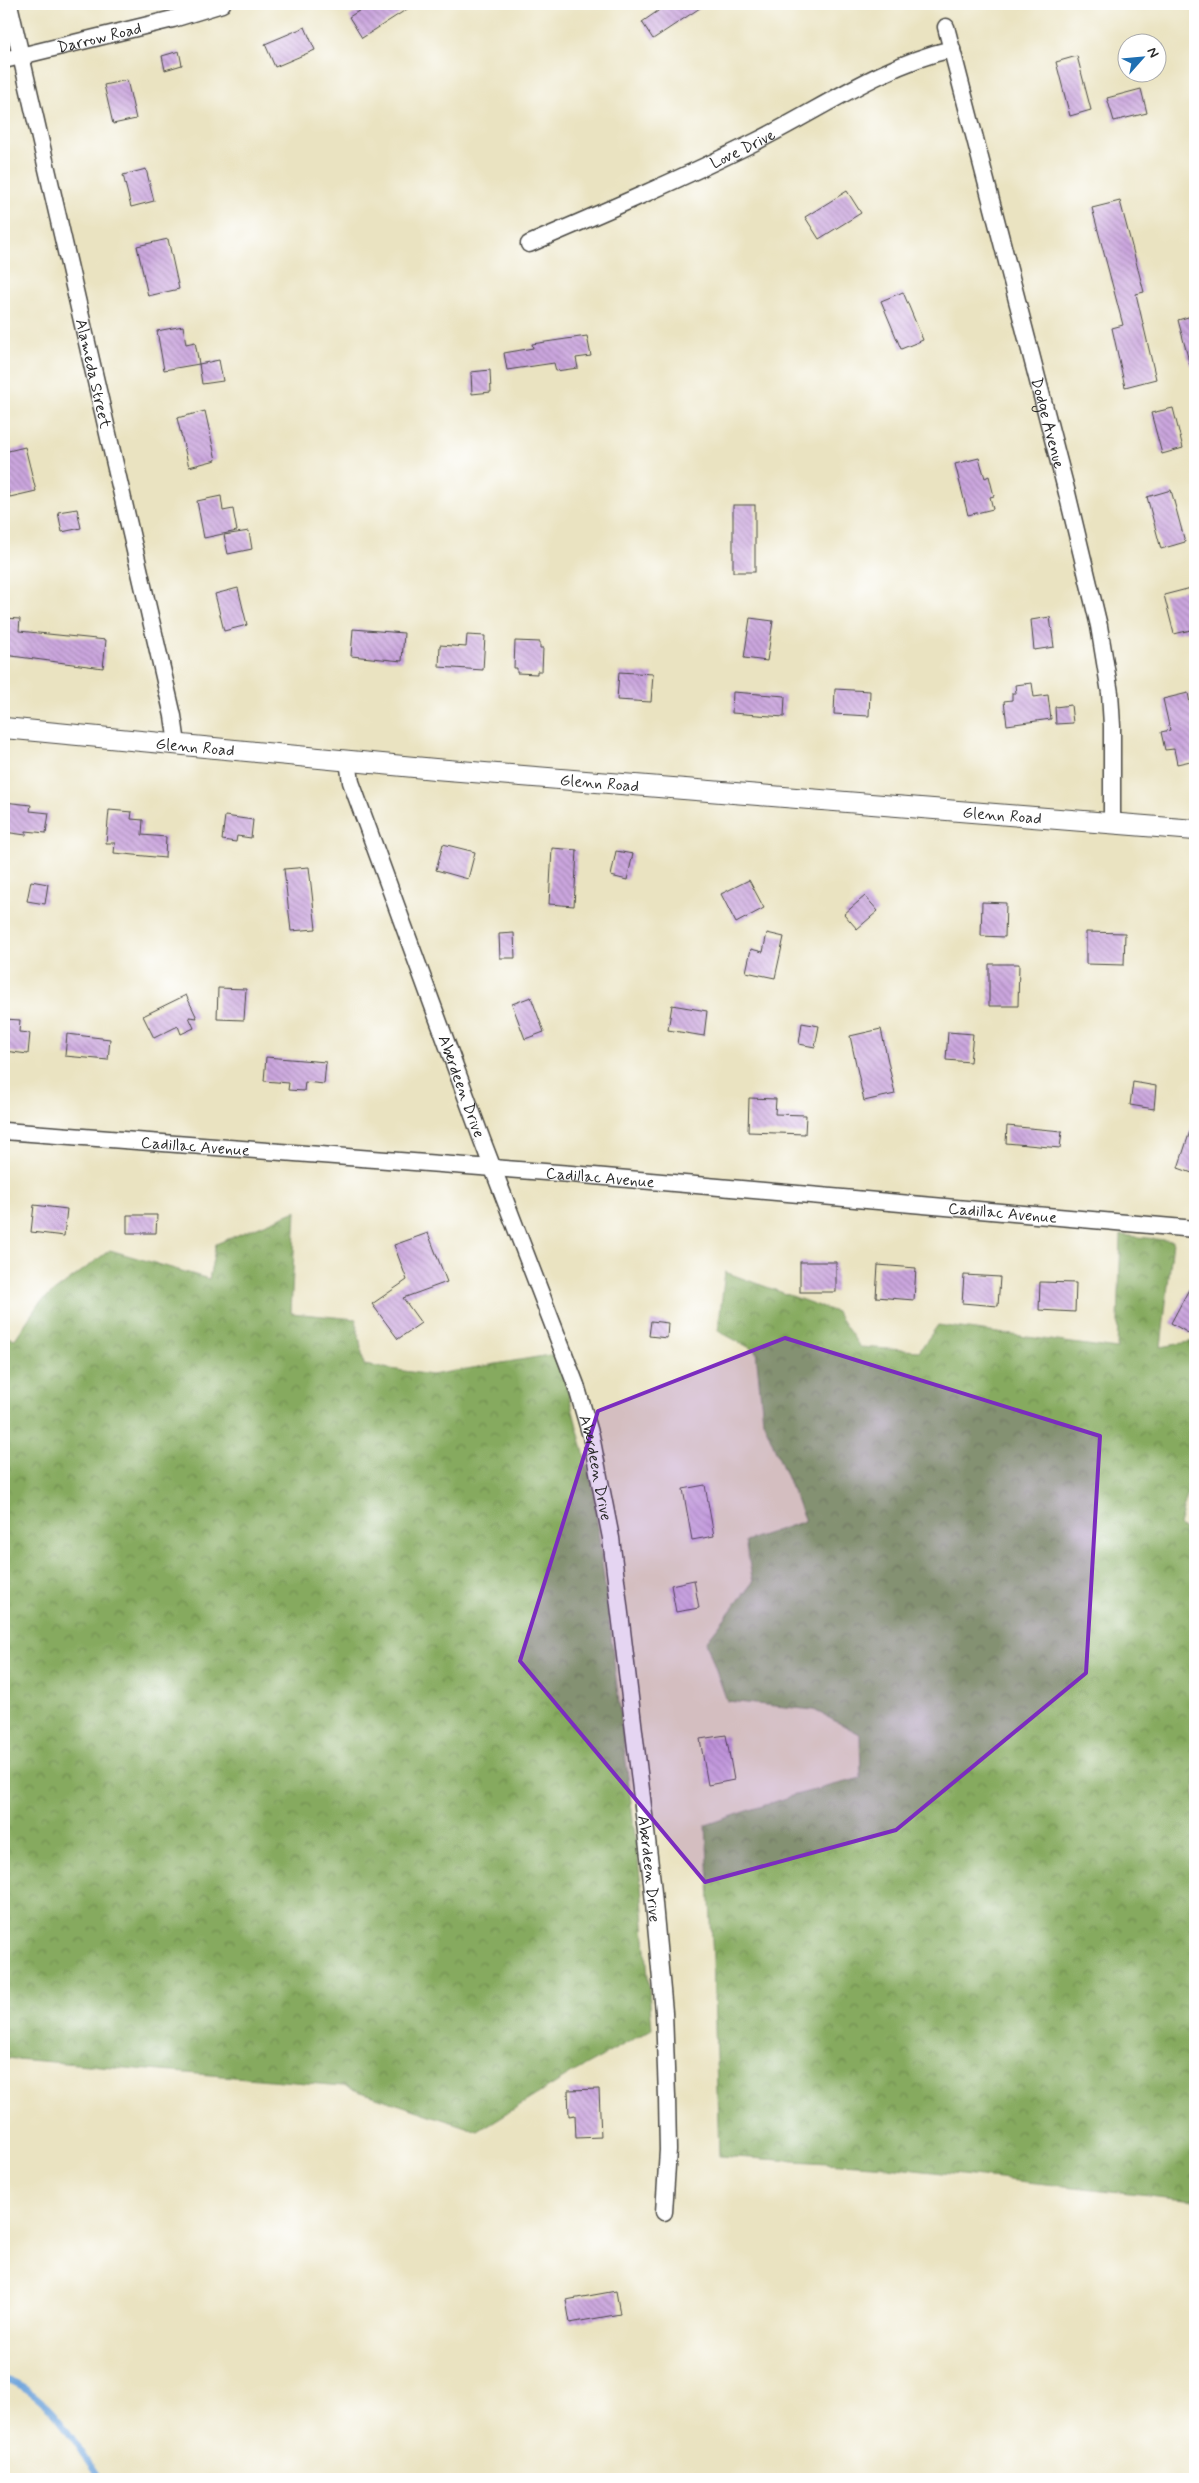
<svg xmlns="http://www.w3.org/2000/svg" width="1199" height="2483" viewBox="0 0 1199 2483" font-family="Mynerve,sans-serif">
<style>
.forest{fill:url(#forest-crowns);stroke:#586a45}
.lines{fill:none;stroke-linecap:round;stroke-linejoin:round}
.stream{stroke:#6fa5dc;stroke-width:5.5}
.building{fill:url(#building-back-hatch)}
.minor-casing{stroke:#484742;stroke-width:19}
.tertiary-casing{stroke:#484742;stroke-width:22}
.minor{stroke:#fff;stroke-width:16}
.tertiary{stroke:#fff;stroke-width:20}
.marked{fill:#7b2cbf;fill-opacity:0.2;stroke:#7b2cbf;stroke-width:4;stroke-linejoin:round}
.labels{text-anchor:middle;stroke-width:4;stroke-linejoin:round;paint-order:stroke}
.street-label{font-size:16px;fill:#2b2b2b;stroke:#fff}
</style>
<defs>
<pattern id="forest-crowns" width="20" height="18" patternUnits="userSpaceOnUse" patternTransform="scale(1.25)"><rect width="20" height="18" fill="#86aa5f"/><path d="M2 6a3 3 0 1 1 6 0M12 15a3 3 0 1 1 6 0" fill="none" stroke="#6e8b4f"/></pattern>
<pattern id="building-back-hatch" width="6" height="6" patternUnits="userSpaceOnUse" patternTransform="scale(1.25)"><rect width="6" height="6" fill="#cba6de"/><path d="M-1 5l2 2M0 0l6 6M5-1l2 2" fill="none" stroke="#a587b4"/></pattern>
</defs>
<rect width="100%" height="100%" fill="#fff"/>
<filter id="ink" filterUnits="userSpaceOnUse"><feTurbulence type="fractalNoise" baseFrequency=".02" numOctaves="2"/><feDisplacementMap in="SourceGraphic" scale="10" xChannelSelector="R" yChannelSelector="G"/><feConvolveMatrix kernelMatrix="1 2 1 2 8 2 1 2 1" color-interpolation-filters="sRGB"/></filter>
<filter id="wash" filterUnits="userSpaceOnUse"><feTurbulence type="fractalNoise" baseFrequency=".0096" numOctaves="4" result="noise"/><feDisplacementMap in="SourceGraphic" scale="20" xChannelSelector="R" yChannelSelector="G"/><feGaussianBlur stdDeviation="1.12" result="paint"/><feColorMatrix in="noise" values="0 0 0 0 0 0 0 0 0 0 0 0 0 0 0 0 0 1.4 0 .05"/><feComposite in="paint" operator="in"/></filter>
<g filter="url(#wash)">
<rect width="100%" height="100%" fill="#eae3c1"/>
<g class="forest">
<polygon points="296,1211 291,1313 356,1319 364,1365 431,1375 555,1354 567,1388 593,1488 641,1885 652,2029 572,2073 478,2131 343,2086 4,2058 4,1336 15,1339 39,1303 110,1250 209,1279 216,1244"/>
<polygon points="1121,1235 1173,1241 1161,1347 1195,1341 1195,1467 1179,1525 1195,1541 1195,2200 887,2167 719,2156 713,1960 706,1825 795,1795 861,1778 860,1734 814,1710 727,1701 706,1642 753,1582 745,1541 805,1521 763,1420 756,1351 718,1331 725,1272 836,1312 860,1347 919,1351 938,1325 1117,1349"/>
</g>
<g class="lines">
<path class="stream" d="M4 2379C49 2392 75 2443 100 2479"/>
</g>
<g id="blocks">
<g class="building">
<polygon points="370,4 415,4 362,38 349,17"/>
<polygon points="668,4 706,4 653,39 642,22"/>
<polygon points="305,27 315,50 275,67 265,44"/>
<polygon points="179,51 182,65 165,70 162,56"/>
<polygon points="1077,56 1091,110 1070,116 1056,62"/>
<polygon points="127,80 136,119 113,124 104,85"/>
<polygon points="1141,89 1147,113 1114,121 1107,98"/>
<polygon points="146,169 154,201 131,207 123,175"/>
<polygon points="847,191 861,213 819,239 805,217"/>
<polygon points="1120,201 1144,292 1136,294 1156,379 1125,387 1112,328 1123,325 1092,208"/>
<polygon points="168,239 179,289 148,296 137,246"/>
<polygon points="903,292 923,340 901,349 881,301"/>
<polygon points="1195,315 1195,365 1190,365 1178,320"/>
<polygon points="183,326 186,344 195,342 199,364 219,360 223,381 202,384 199,364 164,370 157,331"/>
<polygon points="587,336 591,356 576,358 578,368 556,371 554,363 507,370 504,353 533,348 532,344"/>
<polygon points="490,370 491,392 472,394 471,372"/>
<polygon points="1173,408 1183,448 1162,454 1151,413"/>
<polygon points="205,411 216,460 189,467 177,418"/>
<polygon points="25,447 36,491 10,497 8,491 4,492 4,452"/>
<polygon points="979,458 985,478 989,476 994,496 990,497 993,509 968,515 955,464"/>
<polygon points="1171,490 1185,542 1161,549 1147,497"/>
<polygon points="221,496 223,511 233,509 237,531 204,538 197,501"/>
<rect x="733" y="505" width="22" height="67"/>
<polygon points="77,509 81,528 62,532 58,512"/>
<polygon points="249,531 252,549 228,554 224,535"/>
<polygon points="238,588 247,625 224,631 215,594"/>
<polygon points="1191,588 1195,606 1195,629 1174,634 1164,595"/>
<polygon points="1050,617 1054,647 1034,650 1031,620"/>
<polygon points="4,618 20,619 19,631 106,640 103,668 4,655"/>
<polygon points="750,618 773,621 767,661 744,658"/>
<polygon points="353,629 404,633 402,661 351,656"/>
<polygon points="467,635 485,636 483,670 439,667 440,645 466,647"/>
<polygon points="515,641 540,642 540,648 543,648 542,671 537,671 537,674 517,673 517,668 514,668"/>
<polygon points="619,672 653,674 651,702 617,700"/>
<polygon points="1032,683 1034,697 1048,695 1051,719 1007,725 1004,701 1012,700 1012,693 1016,693 1015,685"/>
<polygon points="835,689 870,691 869,716 834,714"/>
<polygon points="733,692 785,696 784,717 732,713"/>
<polygon points="1188,693 1192,713 1195,712 1195,760 1177,764 1174,749 1165,750 1161,732 1170,730 1163,699"/>
<polygon points="1071,705 1073,723 1056,724 1055,707"/>
<polygon points="4,802 31,805 30,811 49,813 46,833 26,831 26,835 4,832"/>
<polygon points="109,810 132,812 131,819 143,820 142,835 166,837 165,858 114,853 115,843 106,843"/>
<polygon points="225,816 253,820 251,838 237,836 236,842 222,840"/>
<polygon points="443,844 475,852 468,879 436,870"/>
<polygon points="552,848 577,850 574,906 549,904"/>
<polygon points="616,851 633,854 627,880 611,876"/>
<polygon points="309,867 316,929 291,931 284,869"/>
<polygon points="749,880 764,908 736,923 721,894"/>
<polygon points="31,881 48,884 45,904 27,901"/>
<polygon points="865,896 878,911 857,929 844,914"/>
<polygon points="982,902 1006,903 1005,937 981,936"/>
<polygon points="1086,932 1125,933 1124,965 1086,964"/>
<polygon points="514,933 515,958 500,958 499,934"/>
<polygon points="767,933 784,937 775,978 746,972 751,949 763,952"/>
<polygon points="989,964 1019,964 1018,1006 989,1006"/>
<polygon points="218,988 246,989 244,1020 217,1019"/>
<polygon points="186,995 197,1018 189,1017 194,1028 181,1034 178,1026 154,1038 143,1016"/>
<polygon points="531,997 544,1032 525,1039 512,1004"/>
<polygon points="672,1005 707,1011 704,1036 668,1030"/>
<polygon points="4,1019 20,1020 19,1032 30,1033 28,1054 4,1051"/>
<polygon points="802,1023 819,1026 815,1047 799,1044"/>
<polygon points="881,1029 895,1094 864,1101 850,1036"/>
<polygon points="948,1032 973,1034 970,1062 946,1060"/>
<polygon points="67,1034 110,1039 108,1060 65,1056"/>
<polygon points="266,1057 326,1062 324,1084 305,1082 304,1091 288,1090 289,1083 264,1081"/>
<polygon points="1133,1082 1156,1086 1154,1109 1130,1105"/>
<polygon points="749,1098 776,1099 775,1114 806,1115 805,1134 748,1132"/>
<polygon points="1192,1125 1195,1125 1195,1174 1178,1168"/>
<polygon points="1007,1126 1062,1131 1060,1148 1006,1143"/>
<polygon points="34,1205 67,1209 64,1236 31,1232"/>
<polygon points="127,1215 157,1215 156,1233 127,1233"/>
<polygon points="428,1233 447,1282 403,1298 421,1323 398,1339 372,1304 407,1280 394,1245"/>
<rect x="800" y="1262" width="36" height="30"/>
<polygon points="878,1265 916,1268 914,1300 876,1297"/>
<polygon points="964,1275 1000,1277 998,1306 962,1303"/>
<polygon points="1195,1278 1195,1337 1171,1323"/>
<polygon points="1040,1282 1076,1283 1075,1312 1039,1310"/>
<polygon points="651,1321 668,1323 667,1338 649,1336"/>
<polygon points="705,1485 714,1536 692,1540 683,1489"/>
<polygon points="694,1580 699,1608 676,1612 671,1585"/>
<polygon points="726,1735 734,1780 708,1785 700,1739"/>
<polygon points="599,2089 601,2137 576,2138 575,2115 569,2116 568,2090"/>
<polygon points="616,2291 620,2314 570,2323 566,2300"/>
</g>
</g>
</g>
<g filter="url(#ink)">
<use href="#blocks" fill-opacity="0" stroke="#484742" stroke-width="1"/>
<g class="lines">
<defs>
<g id="minor">
<path id="s1" d="M9 4 173 716 177 744"/>
<path id="s2" d="M946 27 1067 493 1099 626 1110 693 1112 726V823"/>
<path id="s3" d="M4 60 173 19 222 4"/>
<path id="s4" d="M529 244C606 211 683 178 757 141 821 109 882 65 952 49"/>
<path id="s5" d="M348 761 351 782 482 1140 576 1385 591 1436 611 1538 652 1882 664 2012 667 2097 668 2150 664 2212"/>
<path id="s6" d="M4 1131 571 1174 1195 1229"/>
</g>
<g id="tertiary">
<path id="s7" d="M4 728 435 769 1195 830"/>
</g>
</defs>
<use href="#minor" class="minor-casing"/>
<use href="#tertiary" class="tertiary-casing"/>
<use href="#minor" class="minor"/>
<use href="#tertiary" class="tertiary"/>
</g>
</g>
<path class="marked" d="M785 1338 1100 1436 1086 1673 896 1830 705 1882 520 1661 598 1411Z"/>
<g class="labels">
<g class="street-label">
<text dy="6" stroke="none"><textPath href="#s3" startOffset="98">Darrow Road</textPath></text>
<text dy="6" stroke="none"><textPath href="#s4" startOffset="234">Love Drive</textPath></text>
<text dy="6" stroke="none"><textPath href="#s1" startOffset="379">Alameda Street</textPath></text>
<text dy="6" stroke="none"><textPath href="#s2" startOffset="409">Dodge Avenue</textPath></text>
<text dy="6" stroke="none"><textPath href="#s7" startOffset="192">Glenn Road</textPath></text>
<text dy="6" stroke="none"><textPath href="#s7" startOffset="598">Glenn Road</textPath></text>
<text dy="6" stroke="none"><textPath href="#s7" startOffset="1002">Glenn Road</textPath></text>
<text dy="6" stroke="none"><textPath href="#s5" startOffset="345">Aberdeen Drive</textPath></text>
<text dy="6" stroke="none"><textPath href="#s6" startOffset="192">Cadillac Avenue</textPath></text>
<text dy="6" stroke="none"><textPath href="#s6" startOffset="598">Cadillac Avenue</textPath></text>
<text dy="6" stroke="none"><textPath href="#s6" startOffset="1002">Cadillac Avenue</textPath></text>
<text dy="6" stroke="none"><textPath href="#s5" startOffset="750">Aberdeen Drive</textPath></text>
<text dy="6" stroke="none"><textPath href="#s5" startOffset="1155">Aberdeen Drive</textPath></text>
</g>
</g>
<rect width="1199" height="2483" fill="none" stroke="#fff" stroke-width="20"/>
<g transform="translate(1142 58) rotate(63)"><circle r="24" fill="#ffffff" stroke="#aaaaaa"/>
<path d="M0-4L9 19L0 12L-9 19Z" fill="#1f6fb2"/>
<text y="-8" font-size="14" font-weight="bold" text-anchor="middle" fill="#2b2b2b">N</text>
</g>
</svg>
